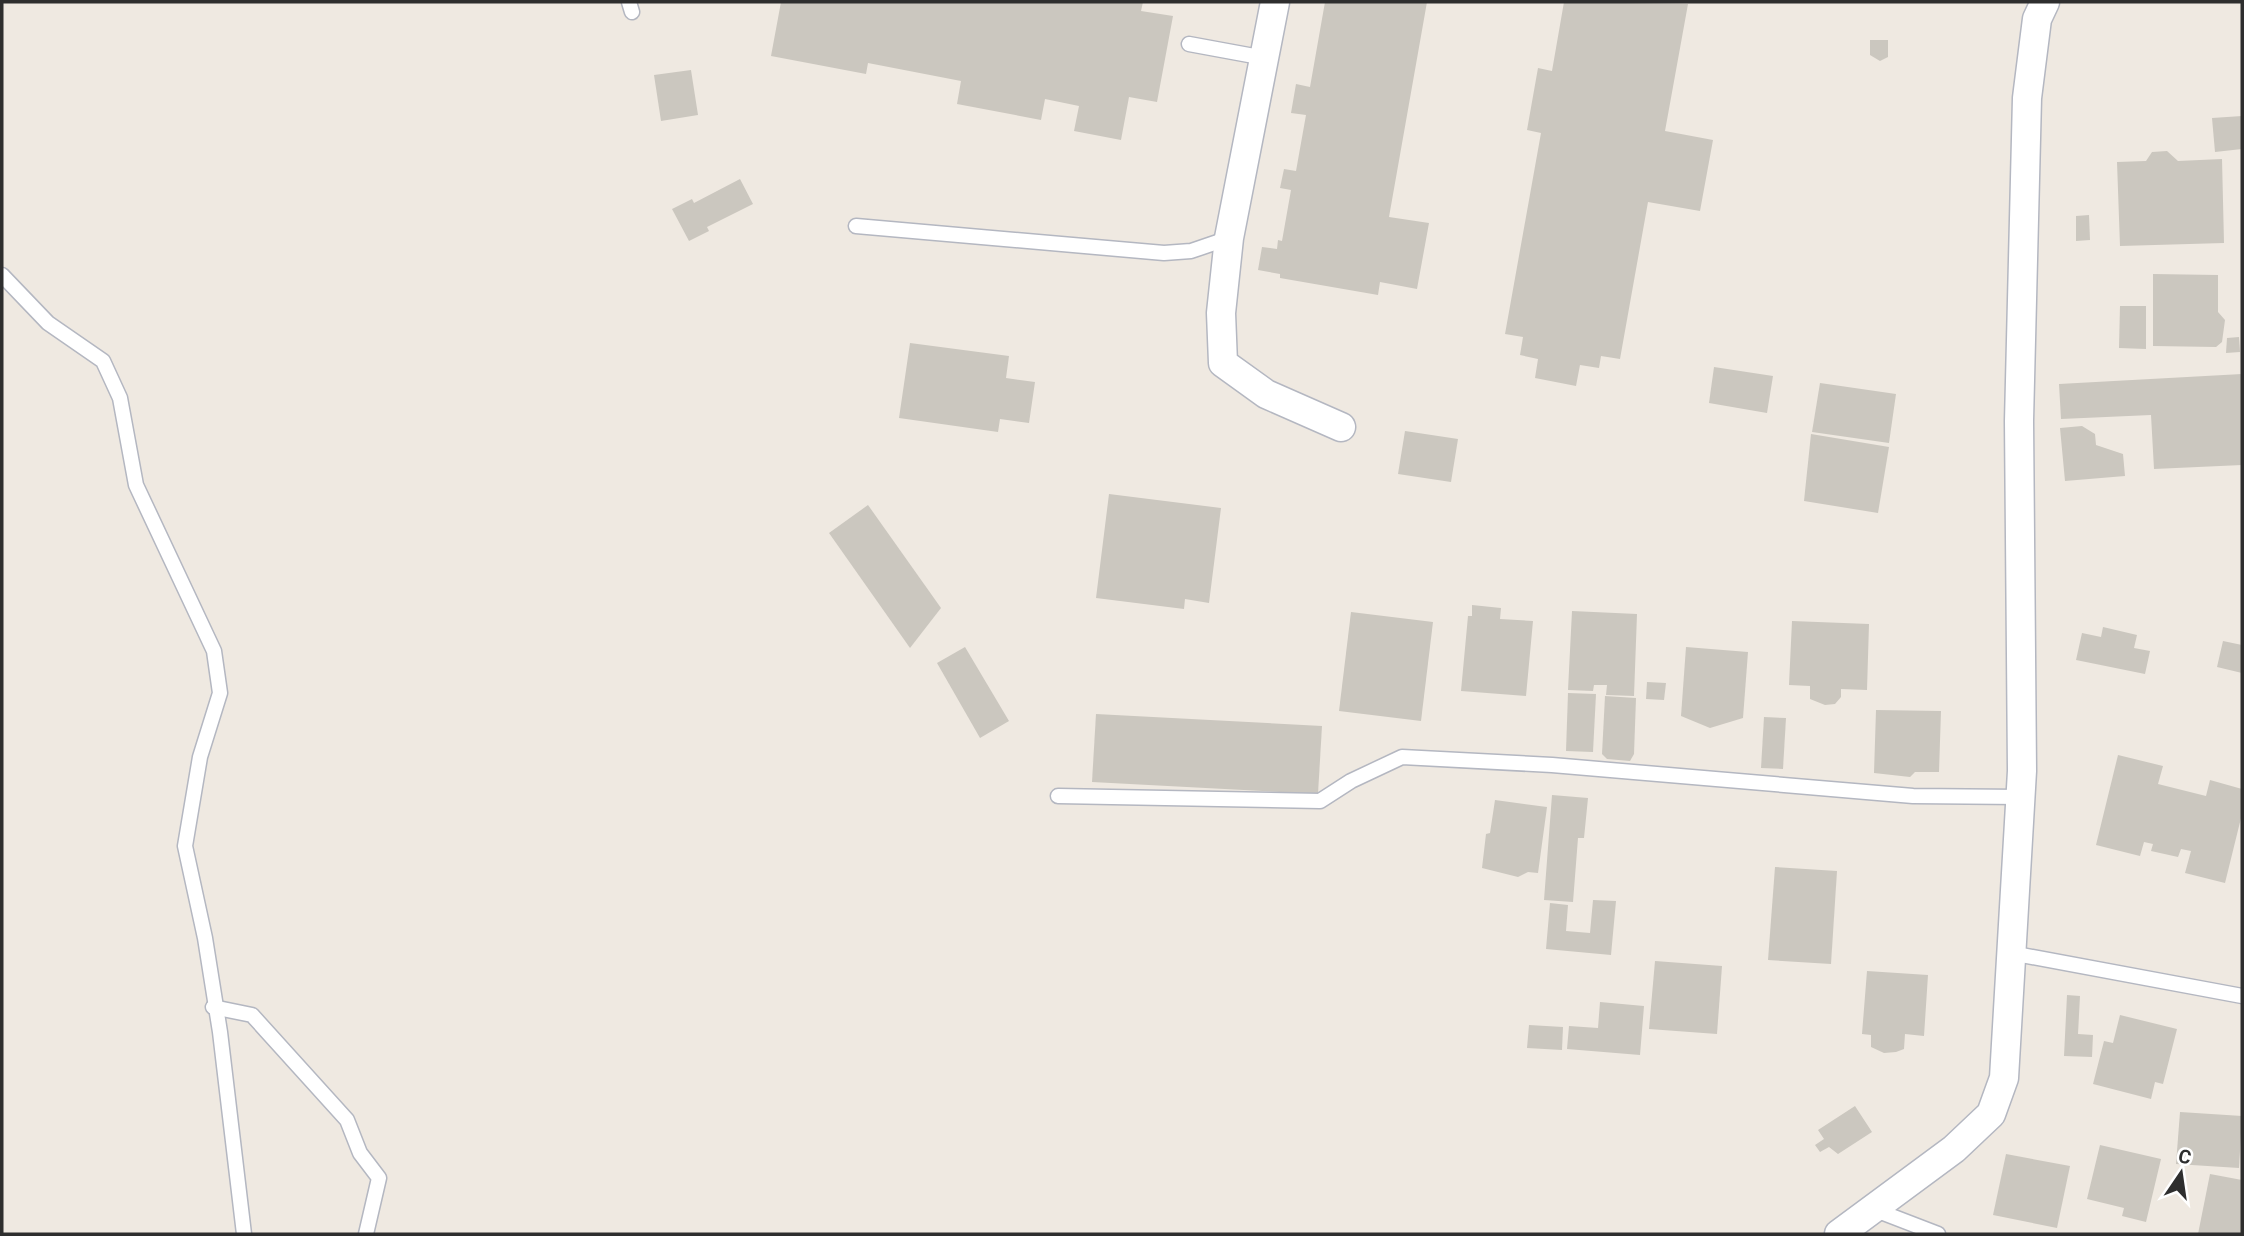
<svg xmlns="http://www.w3.org/2000/svg" width="2244" height="1236" viewBox="0 0 2244 1236" font-family="Roboto,sans-serif">
<style>
.building{fill:#cbc7bf}
.lines{fill:none;stroke-linecap:round;stroke-linejoin:round}
.service-casing{stroke:#b4b7c1;stroke-width:17}
.minor-casing{stroke:#b4b7c1;stroke-width:31}
.service{stroke:#fff;stroke-width:14}
.minor{stroke:#fff;stroke-width:28}
</style>
<rect width="100%" height="100%" fill="#efe9e1"/>
<g class="building">
<polygon points="781,2 1143,2 1141,11 1173,16 1157,102 1129,97 1121,140 1074,131 1079,106 1045,99 1041,120 957,104 961,81 868,63 866,74 771,56"/>
<polygon points="1325,2 1427,2 1389,217 1429,223 1417,289 1380,282 1378,295 1280,278 1280,274 1258,270 1262,247 1277,249 1278,240 1282,241 1291,190 1280,188 1284,169 1296,171 1306,115 1291,113 1296,84 1310,87"/>
<polygon points="1564,2 1688,4 1665,131 1713,140 1700,211 1648,202 1620,359 1601,356 1599,368 1580,365 1576,386 1535,378 1538,359 1520,355 1523,337 1505,334 1541,133 1527,130 1538,68 1552,71"/>
<polygon points="1870,40 1888,40 1888,57 1880,61 1870,55"/>
<polygon points="691,70 698,115 661,121 654,75"/>
<polygon points="2242,116 2242,149 2215,152 2212,118"/>
<polygon points="2167,151 2178,161 2222,159 2224,243 2120,246 2117,162 2146,161 2152,152"/>
<polygon points="740,179 753,204 707,227 709,231 689,241 672,209 692,199 694,203"/>
<polygon points="2089,215 2090,240 2076,241 2076,216"/>
<polygon points="2153,274 2218,275 2218,312 2225,320 2222,342 2216,347 2153,346"/>
<polygon points="2120,306 2146,306 2146,349 2119,348"/>
<polygon points="2239,337 2240,352 2226,353 2227,338"/>
<polygon points="910,343 1009,356 1006,378 1035,382 1029,423 1000,419 998,432 899,418"/>
<polygon points="1714,367 1773,376 1767,413 1709,403"/>
<polygon points="2242,374 2242,465 2154,469 2151,415 2061,419 2059,384"/>
<polygon points="1820,383 1896,394 1889,443 1812,432"/>
<polygon points="2082,426 2095,434 2096,445 2123,454 2125,476 2065,481 2060,428"/>
<polygon points="1405,431 1458,439 1451,482 1398,474"/>
<polygon points="1811,434 1889,447 1878,513 1804,501"/>
<polygon points="1109,494 1221,508 1209,603 1185,599 1184,609 1096,598"/>
<polygon points="868,505 941,608 910,648 829,533"/>
<polygon points="1472,605 1501,608 1500,619 1533,621 1526,696 1461,691 1468,616 1472,616"/>
<polygon points="1572,611 1637,614 1634,696 1606,695 1607,685 1594,685 1593,691 1568,690"/>
<polygon points="1351,612 1433,622 1421,721 1339,711"/>
<polygon points="1792,621 1869,624 1867,690 1841,689 1841,697 1835,704 1825,705 1810,699 1810,686 1789,685"/>
<polygon points="2103,627 2137,635 2134,648 2150,651 2145,674 2076,660 2082,633 2101,637"/>
<polygon points="2223,641 2242,645 2242,673 2217,667"/>
<polygon points="965,647 1009,721 980,738 937,663"/>
<polygon points="1686,647 1748,652 1743,718 1710,728 1681,716"/>
<polygon points="1647,682 1666,683 1664,700 1646,699"/>
<polygon points="1568,693 1596,694 1593,752 1566,751"/>
<polygon points="1605,696 1636,698 1634,754 1630,761 1607,759 1602,754"/>
<polygon points="1876,710 1941,711 1939,772 1915,772 1910,777 1874,773"/>
<polygon points="1096,714 1322,726 1318,794 1092,782"/>
<polygon points="1764,717 1786,718 1783,769 1761,768"/>
<polygon points="2118,755 2163,766 2158,784 2206,796 2210,780 2242,789 2242,814 2225,883 2185,873 2191,851 2181,849 2178,857 2151,851 2153,844 2144,842 2140,856 2096,845"/>
<polygon points="1552,795 1588,798 1584,838 1578,838 1573,902 1544,900"/>
<polygon points="1495,800 1547,807 1538,873 1528,872 1518,877 1482,868 1486,834 1490,833"/>
<polygon points="1775,867 1837,871 1831,964 1768,960"/>
<polygon points="1593,900 1616,901 1611,955 1546,949 1550,903 1568,905 1566,931 1590,933"/>
<polygon points="1655,961 1722,966 1717,1034 1649,1029"/>
<polygon points="1867,971 1928,975 1924,1036 1905,1034 1904,1049 1896,1052 1884,1053 1871,1047 1871,1035 1862,1034"/>
<polygon points="2067,995 2080,996 2078,1034 2093,1035 2092,1057 2064,1056"/>
<polygon points="1600,1002 1644,1006 1640,1055 1567,1049 1569,1026 1598,1028"/>
<polygon points="2120,1015 2177,1029 2163,1084 2155,1082 2151,1099 2093,1084 2104,1041 2113,1043"/>
<polygon points="1529,1025 1563,1027 1562,1050 1527,1048"/>
<polygon points="1855,1106 1872,1132 1838,1154 1829,1147 1820,1152 1815,1145 1824,1139 1818,1130"/>
<polygon points="2180,1112 2242,1116 2239,1168 2176,1164"/>
<polygon points="2100,1145 2161,1159 2146,1222 2122,1216 2124,1208 2087,1199"/>
<polygon points="2006,1154 2070,1166 2057,1228 1993,1215"/>
<polygon points="2210,1174 2242,1180 2242,1234 2198,1234"/>
</g>
<g class="lines">
<defs>
<g id="service">
<polyline points="629,2 632,12"/>
<polyline points="1189,44 1265,58"/>
<polyline points="856,226 1164,253 1191,251 1229,238"/>
<polyline points="2,275 48,323 103,361 120,398 136,485 214,651 220,693 200,757 185,846 205,938 220,1032 244,1234"/>
<polyline points="1058,796 1320,801 1351,781 1402,757 1552,765 1913,796 2021,797"/>
<polyline points="2011,953 2242,996"/>
<polyline points="213,1007 252,1015 347,1120 360,1153 379,1178 366,1234"/>
<polyline points="1873,1209 1938,1234"/>
</g>
<g id="minor">
<polyline points="1275,2 1229,238 1221,313 1223,363 1266,394 1341,427"/>
<polyline points="1839,1234 1954,1149 1991,1114 2004,1078 2022,771 2019,421 2027,98 2037,19 2045,2"/>
</g>
</defs>
<use href="#service" class="service-casing"/>
<use href="#minor" class="minor-casing"/>
<use href="#service" class="service"/>
<use href="#minor" class="minor"/>
</g>
<rect width="2244" height="1236" fill="none" stroke="#2e2e2e" stroke-width="7"/>
<g transform="translate(2181 1173) rotate(13)" stroke="#ffffff" stroke-width="5" paint-order="stroke">
<path d="M0-5L12 26L0 18L-12 26Z" fill="#2e2e2e"/>
<text y="-10" font-size="19" font-weight="bold" text-anchor="middle" fill="#2e2e2e">С</text>
</g>
</svg>
